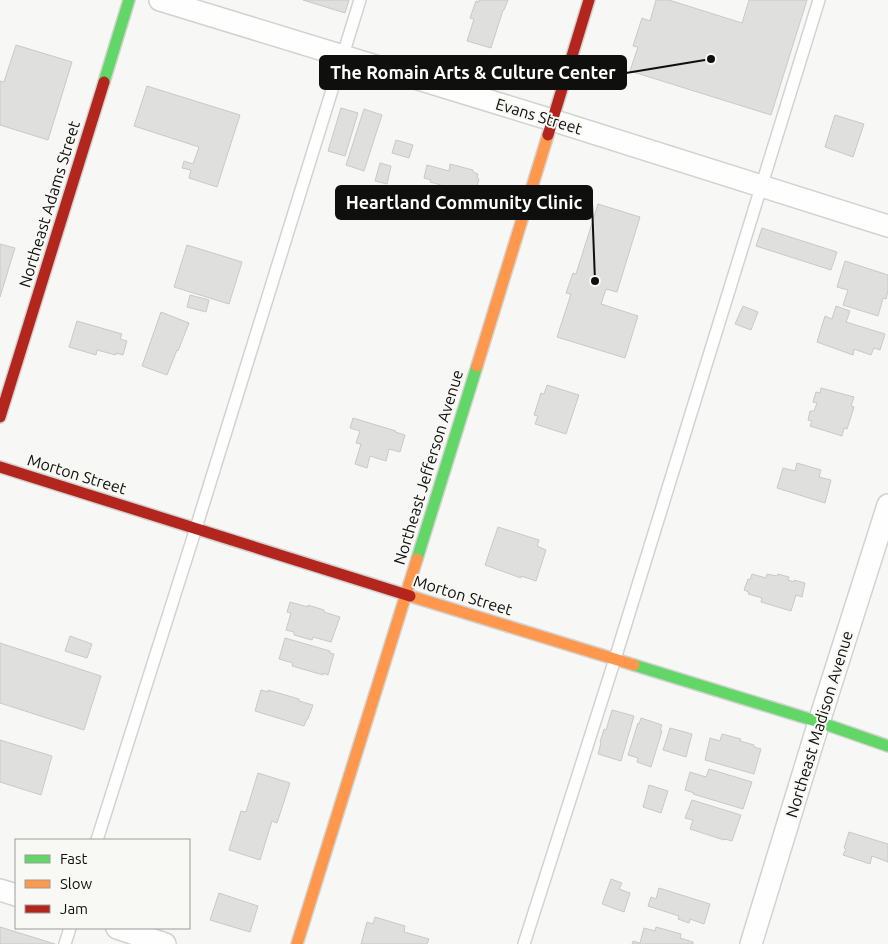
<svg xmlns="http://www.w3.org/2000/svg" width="888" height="944" viewBox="0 0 888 944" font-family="Ubuntu,sans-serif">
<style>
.building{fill:#dfdfdd;stroke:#c9c9c8}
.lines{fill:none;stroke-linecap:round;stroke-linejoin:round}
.lane-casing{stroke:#d2d2d0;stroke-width:14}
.street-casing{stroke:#d2d2d0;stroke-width:24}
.fast-casing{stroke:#d2d2d0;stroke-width:14}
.slow-casing{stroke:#d2d2d0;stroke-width:14}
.jam-casing{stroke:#d2d2d0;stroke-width:14}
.lane{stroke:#fefefe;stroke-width:11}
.street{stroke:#fefefe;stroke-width:21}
.fast{stroke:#63d668;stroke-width:11}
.slow{stroke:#ff974d;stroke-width:11}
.jam{stroke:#b3261e;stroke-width:11}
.labels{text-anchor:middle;stroke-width:4;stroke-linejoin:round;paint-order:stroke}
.street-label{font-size:16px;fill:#0f0f0e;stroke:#f8f9f5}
.leader{fill:none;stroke:#0f0f0e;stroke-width:2}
.callout-dot{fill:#0f0f0e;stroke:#f8f9f5;stroke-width:2}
.callout{fill:#0f0f0e;stroke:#0f0f0e;stroke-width:2}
.callout-label{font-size:18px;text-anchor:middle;font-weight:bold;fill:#fff}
</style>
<rect width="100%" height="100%" fill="#f7f8f6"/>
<g class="building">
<polygon points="303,0 349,0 345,13"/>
<polygon points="479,0 508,0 504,10 503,10 491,48 467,41 474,19 470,18 476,1 479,2"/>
<polygon points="656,0 669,0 742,23 749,0 807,0 771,115 630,71 638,47 633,46 642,18 650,21"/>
<polygon points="16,45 72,62 48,140 0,125 0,81 4,82"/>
<polygon points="147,86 240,115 217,187 189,178 191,170 182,168 184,161 193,164 199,147 134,126"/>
<polygon points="341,108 358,113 345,156 328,151"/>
<polygon points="364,109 382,115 364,171 346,165"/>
<polygon points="835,115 864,124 853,157 825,147"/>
<polygon points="396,140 413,145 409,158 392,153"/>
<polygon points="380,163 391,166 387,184 375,181"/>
<polygon points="450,164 473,170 473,172 478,174 477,178 479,179 474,196 472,195 469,206 446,200 447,195 439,194 441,185 430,182 431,180 424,178 427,165 449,171"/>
<polygon points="598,204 640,217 617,292 606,289 601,304 638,316 625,358 557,337 571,294 566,293 573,273 576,274"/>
<polygon points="762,228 837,252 831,270 756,246"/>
<polygon points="0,244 15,248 0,297"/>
<polygon points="187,245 242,262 229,304 174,287"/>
<polygon points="845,261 888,275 888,291 886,299 883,298 878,316 843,305 848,290 837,287"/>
<polygon points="190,295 209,300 206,312 187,307"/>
<polygon points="743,306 758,312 751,330 735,324"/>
<polygon points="836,306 850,311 846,322 885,334 880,350 874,348 871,355 854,349 853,355 817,342 825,316 832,319"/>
<polygon points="161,312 189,323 178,351 177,350 167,375 142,366"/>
<polygon points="77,321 122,334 120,339 127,341 123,355 116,353 116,355 97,350 96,355 69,347"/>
<polygon points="547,385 579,395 566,434 535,424 538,416 534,415 541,393 544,394"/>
<polygon points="821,388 854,397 851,406 854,407 847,429 844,428 842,436 810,426 812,421 808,420 810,411 814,411 817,403 813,402 816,392 820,393"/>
<polygon points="353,418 396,431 395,432 405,435 400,452 389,449 386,461 370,456 367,468 355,464 361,444 356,443 360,431 350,428"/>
<polygon points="797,463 821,470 819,477 831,480 825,503 777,488 783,468 795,471"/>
<polygon points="498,527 539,540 537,546 546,550 536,581 521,576 521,578 485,565"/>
<polygon points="752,574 766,578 767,574 777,576 778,574 789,577 788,580 794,582 794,580 805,583 802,597 796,595 791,611 761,602 762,598 748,594 749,592 744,590 748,579 750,580"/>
<polygon points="290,602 308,607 308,605 324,610 324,612 340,617 331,642 313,637 312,640 294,635 294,632 286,630 291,613 287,612"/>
<polygon points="70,636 92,644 87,658 65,651"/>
<polygon points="285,638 330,651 330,653 334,654 328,675 323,673 323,675 292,666 293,663 279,659"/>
<polygon points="0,643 101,676 84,730 0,703"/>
<polygon points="261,690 268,692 268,690 299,699 299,701 313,705 308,719 307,719 304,726 255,711"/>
<polygon points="612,710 634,716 621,761 598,754 601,743 600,742 604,729 606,730"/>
<polygon points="641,718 662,725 660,730 662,731 651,767 637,762 638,758 628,755 638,723 639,724"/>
<polygon points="670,728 692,734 686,757 663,750"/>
<polygon points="722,734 741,739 740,741 754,745 754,747 761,749 754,774 705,760 710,738 720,741"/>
<polygon points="0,740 52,756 41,795 0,782"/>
<polygon points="709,769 752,782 743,809 693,794 694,793 685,790 690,772 706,777"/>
<polygon points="258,773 290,783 277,823 272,821 260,860 229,850 241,811 246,812"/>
<polygon points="649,785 668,791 661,813 643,807"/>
<polygon points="692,800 741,815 732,841 725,839 724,840 690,829 693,820 685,818"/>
<polygon points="849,832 888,844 888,862 872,856 870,864 843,855 846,849 844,848"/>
<polygon points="611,879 622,883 619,889 630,893 624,912 602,904"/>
<polygon points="659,888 710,904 704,924 690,919 689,923 678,919 679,916 648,906 651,897 656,899"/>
<polygon points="219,893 258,906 250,932 210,920"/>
<polygon points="375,917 405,926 404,932 429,939 427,944 361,944 367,922 373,924"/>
<polygon points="0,927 55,944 0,944"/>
<polygon points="656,927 681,934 680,938 693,942 693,944 632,944 633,941 640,943 644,928 655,931"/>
</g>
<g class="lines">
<defs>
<g id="lane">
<polyline points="97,840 196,528 360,0"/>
<polyline points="65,944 70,928"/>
<polyline points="524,944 615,659 819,0"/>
</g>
<g id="street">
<polyline points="160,0 552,120 888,226"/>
<polyline points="0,890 16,895"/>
<polyline points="117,928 165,944"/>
<polyline points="751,944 819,722 888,505"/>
</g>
<g id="fast">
<polyline points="104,82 129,0"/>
<polyline points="417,559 477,366"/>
<polyline points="634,665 819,722 888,746"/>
</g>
<g id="slow">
<polyline points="477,366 548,135"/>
<polyline points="410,596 634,665"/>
<polyline points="297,944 417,559"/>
</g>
<g id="jam">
<polyline points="548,135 589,0"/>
<polyline points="0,417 104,82"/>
<polyline points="0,467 410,596"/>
</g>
</defs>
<use href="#lane" class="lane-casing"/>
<use href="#street" class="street-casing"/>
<use href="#fast" class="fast-casing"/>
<use href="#slow" class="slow-casing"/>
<use href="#jam" class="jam-casing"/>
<use href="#lane" class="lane"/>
<use href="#street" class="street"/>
<use href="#fast" class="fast"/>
<use href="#slow" class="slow"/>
<use href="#jam" class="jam"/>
</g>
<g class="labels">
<g class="street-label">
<text transform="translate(539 116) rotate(17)" y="6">Evans Street</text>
<text transform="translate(49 204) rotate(-73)" y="6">Northeast Adams Street</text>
<text transform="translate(428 467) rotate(-73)" y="6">Northeast Jefferson Avenue</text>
<text transform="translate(77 474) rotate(17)" y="6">Morton Street</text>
<text transform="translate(463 595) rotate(17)" y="6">Morton Street</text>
<text transform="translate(819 724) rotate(-73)" y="6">Northeast Madison Avenue</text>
</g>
</g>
<path class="leader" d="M711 59L626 73M595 281L592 203"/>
<g class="callout-dot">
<circle cx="711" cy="59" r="5"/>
<circle cx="595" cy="281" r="5"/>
</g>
<g class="callout">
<rect x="320" y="56" width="306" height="33" rx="5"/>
<rect x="336" y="186" width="256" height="33" rx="5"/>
</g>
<g class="callout-label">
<text x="473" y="79">The Romain Arts &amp; Culture Center</text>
<text x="464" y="209">Heartland Community Clinic</text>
</g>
<rect x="15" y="839" width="175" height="90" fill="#f8f9f5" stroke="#9b9b99"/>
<rect x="25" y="855" width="25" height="8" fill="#63d668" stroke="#9b9b99"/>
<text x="60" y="864" font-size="15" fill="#0f0f0e">Fast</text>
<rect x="25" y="880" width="25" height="8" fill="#ff974d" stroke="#9b9b99"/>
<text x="60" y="889" font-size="15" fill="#0f0f0e">Slow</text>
<rect x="25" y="905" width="25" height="8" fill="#b3261e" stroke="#9b9b99"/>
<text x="60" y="914" font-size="15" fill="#0f0f0e">Jam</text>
</svg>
